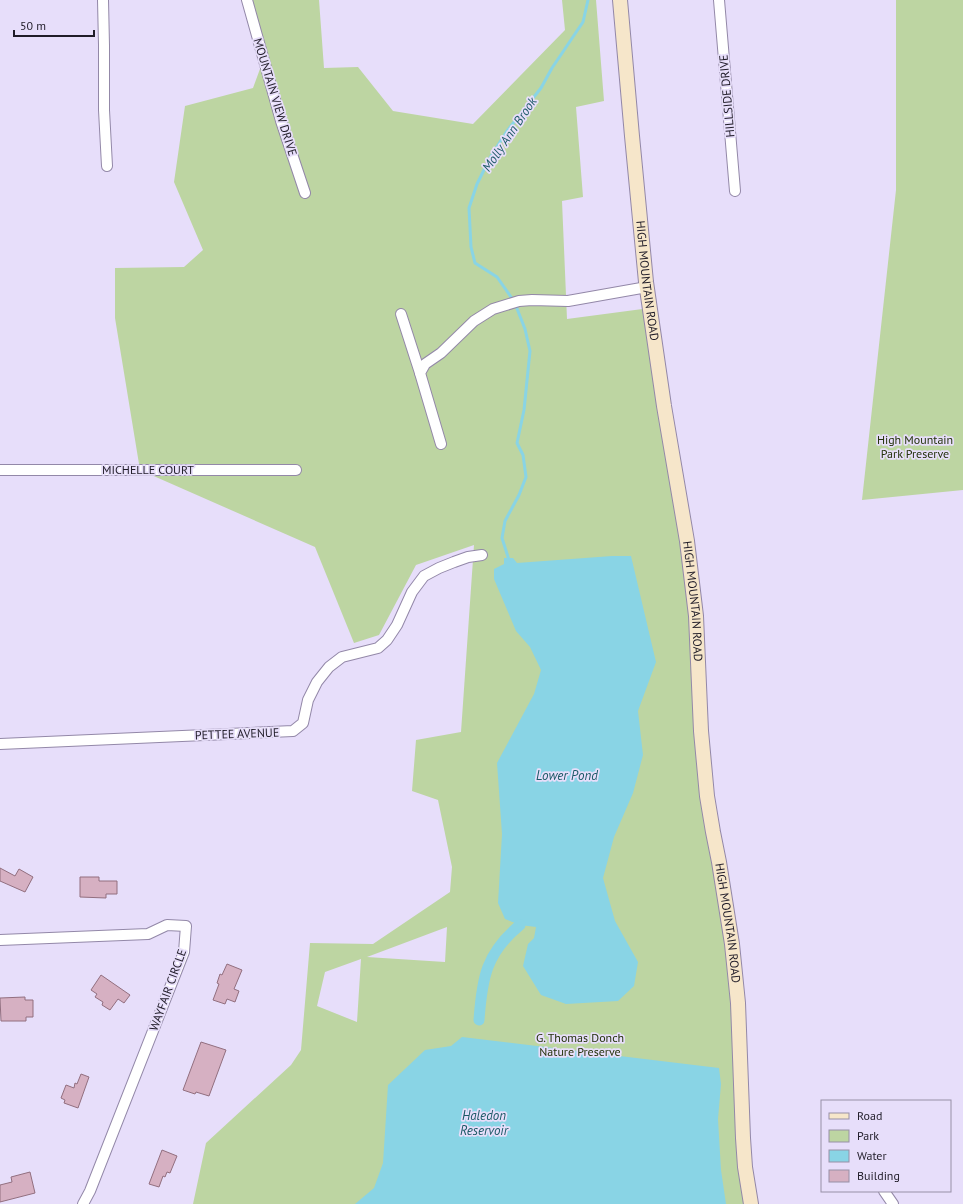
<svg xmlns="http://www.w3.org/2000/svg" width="963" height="1204" viewBox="0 0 963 1204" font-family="'PT Sans',sans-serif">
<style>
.green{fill:#bdd5a2;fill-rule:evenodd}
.water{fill:#89d4e5}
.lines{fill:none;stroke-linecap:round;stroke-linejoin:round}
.stream{stroke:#89d4e5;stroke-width:3}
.canal{stroke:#89d4e5;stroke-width:11}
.building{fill:#d6b0c2;stroke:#926f7f}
.street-casing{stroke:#9388a8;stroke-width:12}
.secondary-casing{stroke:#9388a8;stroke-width:16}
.street{stroke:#fff;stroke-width:10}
.secondary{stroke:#f6e6ca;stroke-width:14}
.labels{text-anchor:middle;stroke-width:3.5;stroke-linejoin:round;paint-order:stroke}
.street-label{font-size:12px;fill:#201c28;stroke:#e7defa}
.park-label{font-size:12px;fill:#24330b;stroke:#e7defa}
.water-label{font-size:13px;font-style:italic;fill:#1c5a67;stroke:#e7defa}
</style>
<rect width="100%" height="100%" fill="#e7defa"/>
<g class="green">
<path d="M250 0H319L324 68 358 67 393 111 473 124 565 30 562 0H596L604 101 576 107 583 197 562 201 567 319 650 308 687 541 719 862 751 1204H193L206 1143 291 1065 301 1050 310 943 373 944 450 892 452 867 438 800 412 791 416 740 461 732 474 545 416 565 379 635 354 643 315 547 140 470 115 318V268L184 267 203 250 174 182 185 106 253 88 264 58ZM447 927 445 962 367 957ZM361 959 357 1022 317 1006 325 972Z"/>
<polygon points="896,0 963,0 963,490 862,500 896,190"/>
</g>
<g class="water">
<polygon points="612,556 631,556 656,662 638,711 643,755 633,793 614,837 603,878 615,921 638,962 634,986 618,1001 566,1004 541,995 523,966 528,944 534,938 536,927 520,925 505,919 498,903 502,834 497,763 534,694 541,670 530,647 516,631 494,579 494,569 504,564 504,558 513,558 517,563"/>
<polygon points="462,1037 719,1068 721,1084 718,1119 721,1170 726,1204 355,1204 374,1188 383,1163 388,1085 425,1050 451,1046"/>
</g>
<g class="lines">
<polyline class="stream" points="509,560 502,538 505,521 519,495 526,477 523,455 517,443 524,410 530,351 525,329 516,306 511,297 497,277 475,263 471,247 469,208 477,184 491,156 507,131 541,88 552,68 583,22 588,0"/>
<path class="canal" d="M479 1020C482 978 486 953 520 925"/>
</g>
<g class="building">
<polygon points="0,868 15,876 19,869 33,877 25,892 0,881"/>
<polygon points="80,877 99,877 99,881 117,881 117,894 106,894 106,898 80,897"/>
<polygon points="227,964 242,970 234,989 239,991 235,1002 227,999 225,1004 213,1000 219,984 217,983 220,974 222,975"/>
<polygon points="101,975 130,995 124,1003 118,999 110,1010 102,1005 103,1002 95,997 97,994 91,990"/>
<polygon points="25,997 25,1000 33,1000 33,1017 26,1017 26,1021 1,1021 0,998"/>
<polygon points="201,1042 226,1050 209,1096 196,1092 195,1094 183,1090"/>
<polygon points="81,1074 89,1077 78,1108 64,1103 65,1100 61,1098 66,1085 74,1088 75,1083 77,1084"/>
<polygon points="162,1150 177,1156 170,1173 167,1172 165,1177 163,1176 159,1187 149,1184"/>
<polygon points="30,1172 35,1193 0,1202 0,1185 12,1182 11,1177"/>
</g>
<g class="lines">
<defs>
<g id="street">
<polyline points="103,0 104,45 104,110 107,166"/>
<polyline points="247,0 281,121 305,193"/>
<polyline points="719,0 735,191"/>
<polyline points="401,314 420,373"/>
<polyline points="441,444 420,373 425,364 441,353 474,321 493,309 519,301 532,300 568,301 647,287"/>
<polyline points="0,470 296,470"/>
<polyline points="0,744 293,731 303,723 308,700 317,682 329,667 342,657 378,648 387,640 397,625 412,592 424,576 439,568 454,562 468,557 482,555"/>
<polyline points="0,940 148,934 167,925 186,926 184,952 90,1191 83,1204"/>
<polyline points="884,1191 893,1204"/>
</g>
<g id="secondary">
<path id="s1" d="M620 0 632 136 646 282 664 406 687 541 696 616 701 731 707 796 713 832 719 862 732 944 738 1003 743 1138 745 1167 751 1204"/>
</g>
</defs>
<use href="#street" class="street-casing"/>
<use href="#secondary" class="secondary-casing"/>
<use href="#street" class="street"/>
<use href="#secondary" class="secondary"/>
</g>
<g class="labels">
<g class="street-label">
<text transform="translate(727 96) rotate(-95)" y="4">HILLSIDE DRIVE</text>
<text transform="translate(275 97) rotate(73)" y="4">MOUNTAIN VIEW DRIVE</text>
<text dy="4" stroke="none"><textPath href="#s1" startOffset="282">HIGH MOUNTAIN ROAD</textPath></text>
<text x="148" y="474">MICHELLE COURT</text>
<text dy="4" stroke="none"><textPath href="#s1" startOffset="606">HIGH MOUNTAIN ROAD</textPath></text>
<text transform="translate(237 734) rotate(-2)" y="4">PETTEE AVENUE</text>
<text dy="4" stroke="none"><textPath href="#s1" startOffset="930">HIGH MOUNTAIN ROAD</textPath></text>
<text transform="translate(168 990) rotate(-70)" y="4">WAYFAIR CIRCLE</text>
</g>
<g class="park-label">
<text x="915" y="444">High Mountain<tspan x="915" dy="14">Park Preserve</tspan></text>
<text x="580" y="1042">G. Thomas Donch<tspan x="580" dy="14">Nature Preserve</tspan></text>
</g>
<g class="water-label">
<text transform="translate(509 134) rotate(-56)" y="5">Molly Ann Brook</text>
<text x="567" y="780">Lower Pond</text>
<text x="484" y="1120">Haledon<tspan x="484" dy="15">Reservoir</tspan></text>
</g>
</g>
<rect x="821" y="1100" width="130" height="92" fill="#e7defa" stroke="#9790a6"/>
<rect x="829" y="1113" width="20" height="6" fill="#f6e6ca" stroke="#9790a6"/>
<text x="857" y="1120" font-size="12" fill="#201c28">Road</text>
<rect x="829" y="1130" width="20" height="12" fill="#bdd5a2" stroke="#9790a6"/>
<text x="857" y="1140" font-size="12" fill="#201c28">Park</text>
<rect x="829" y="1150" width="20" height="12" fill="#89d4e5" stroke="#9790a6"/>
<text x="857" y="1160" font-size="12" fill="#201c28">Water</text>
<rect x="829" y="1170" width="20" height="12" fill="#d6b0c2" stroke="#9790a6"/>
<text x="857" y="1180" font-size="12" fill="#201c28">Building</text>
<path d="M14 30v6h80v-6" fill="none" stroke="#201c28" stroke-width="2"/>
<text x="20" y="30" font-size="12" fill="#201c28" stroke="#e7defa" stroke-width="3" paint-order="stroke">50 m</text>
</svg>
